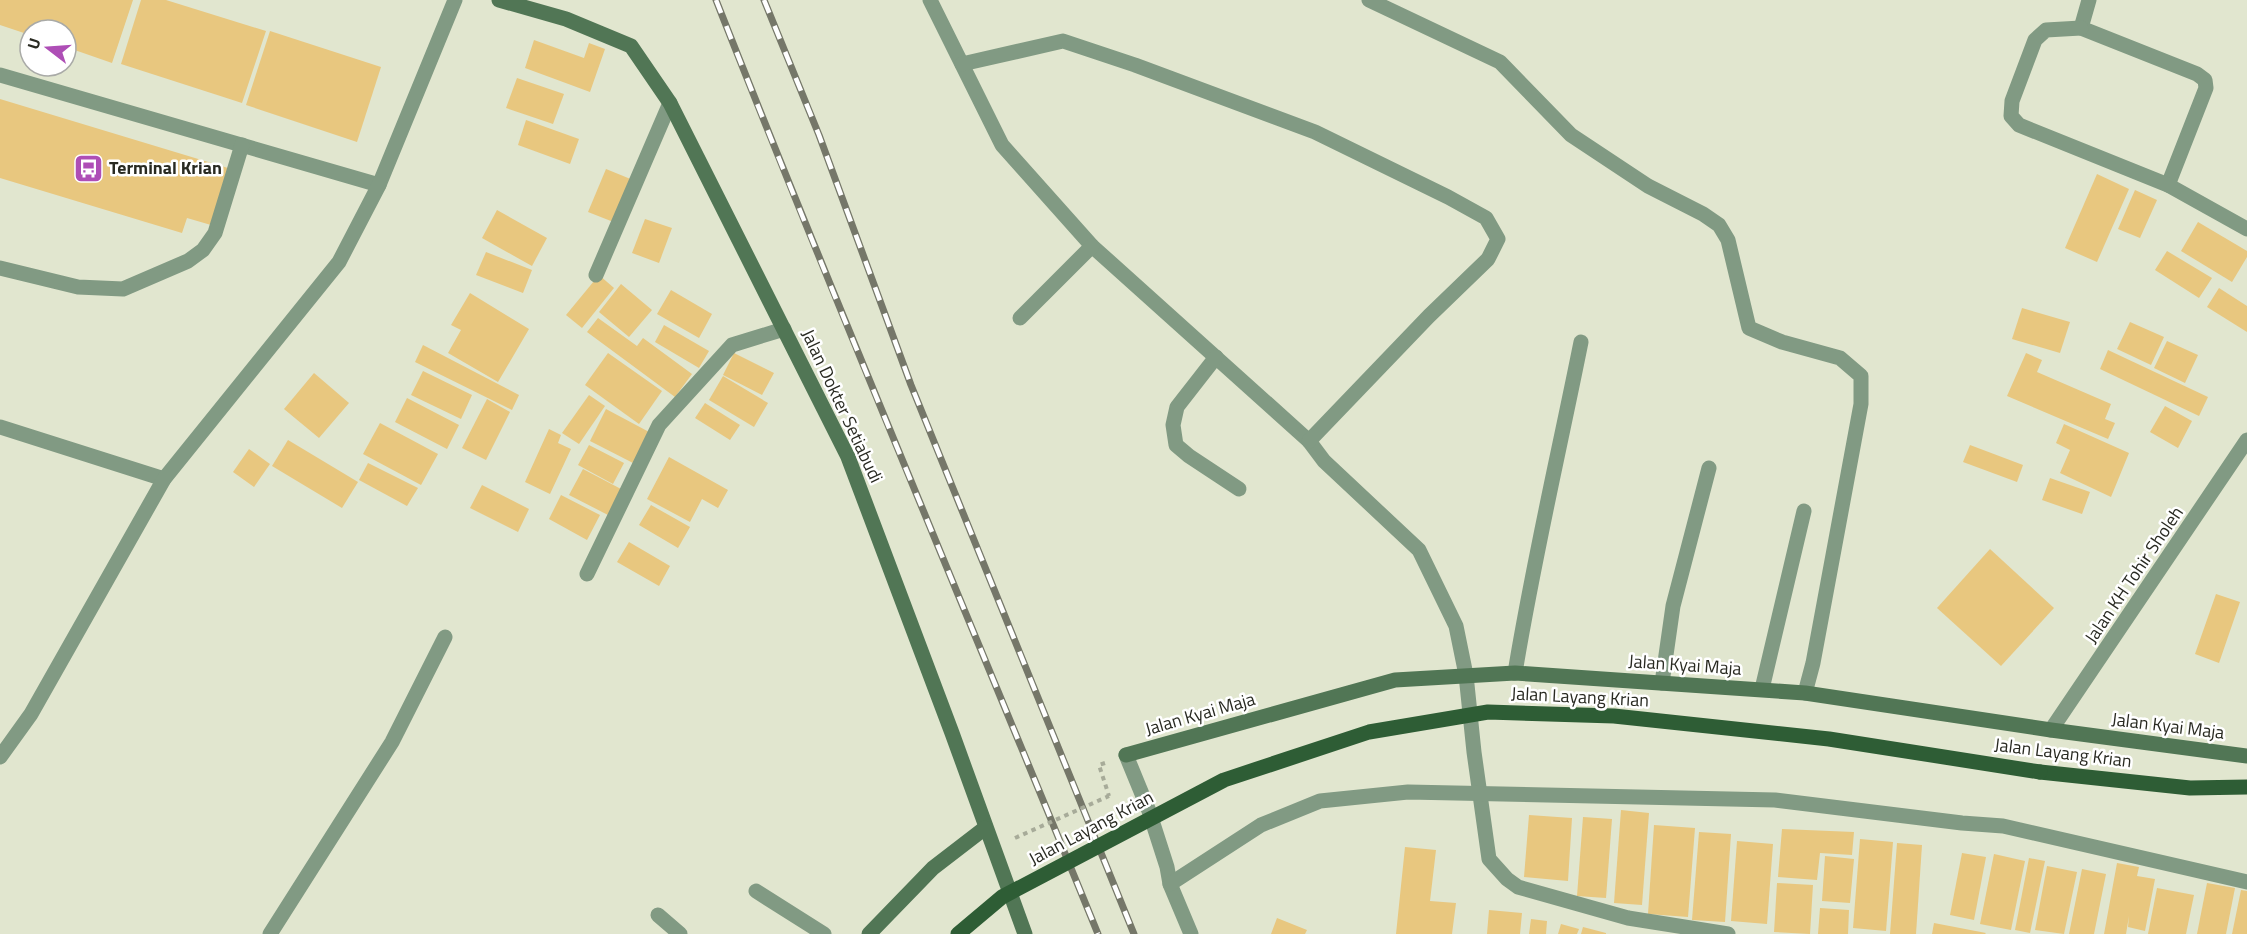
<svg xmlns="http://www.w3.org/2000/svg" width="2247" height="934" viewBox="0 0 2247 934" font-family="'Titillium Web',sans-serif">
<style>
.building{fill:#e8c77f}
.lines{fill:none;stroke-linecap:round;stroke-linejoin:round}
.path{stroke:#a7ab99;stroke-width:4;stroke-dasharray:4.5 4.5;stroke-linecap:butt}
.lane{stroke:#819a83;stroke-width:15}
.street{stroke:#819a83;stroke-width:15}
.secondary{stroke:#517655;stroke-width:15}
.primary{stroke:#2e5d35;stroke-width:15}
.rail-casing{stroke:#757769;stroke-width:7}
.rail{stroke:#fff;stroke-width:4.5;stroke-dasharray:14;stroke-linecap:butt}
.path-bridge{stroke:#a7ab99;stroke-width:4;stroke-dasharray:4.5 4.5;stroke-linecap:butt}
.primary-bridge{stroke:#2e5d35;stroke-width:15}
.labels{text-anchor:middle;stroke-width:5;stroke-linejoin:round;paint-order:stroke}
.poi-label{font-size:18px;font-weight:bold;fill:#292a22;stroke:#fff;text-anchor:start}
.street-label{font-size:18px;fill:#292a22;stroke:#fff}
</style>
<rect width="100%" height="100%" fill="#e1e6cf"/>
<g class="building">
<polygon points="0,0 133,0 112,63 66,47 66,30 30,30 30,35 0,25"/>
<polygon points="141,0 166,0 266,31 242,103 121,64"/>
<polygon points="270,31 381,67 357,142 246,105"/>
<polygon points="534,40 584,58 589,43 605,49 590,92 525,68"/>
<polygon points="517,78 564,94 553,124 506,108"/>
<polygon points="0,99 228,168 211,225 187,218 182,233 0,178"/>
<polygon points="526,120 579,139 570,164 518,145"/>
<polygon points="606,169 633,180 616,223 588,212"/>
<polygon points="2097,174 2129,189 2097,262 2065,248"/>
<polygon points="2135,190 2157,200 2140,238 2118,229"/>
<polygon points="497,210 547,238 532,266 482,238"/>
<polygon points="645,219 672,228 659,263 632,253"/>
<polygon points="2198,222 2247,251 2247,257 2232,282 2181,251"/>
<polygon points="2167,251 2212,278 2199,298 2155,270"/>
<polygon points="486,252 532,270 523,293 476,275"/>
<polygon points="599,275 614,288 582,328 566,315"/>
<polygon points="621,284 652,310 629,337 599,312"/>
<polygon points="2219,288 2247,306 2247,332 2207,307"/>
<polygon points="671,290 712,314 699,338 657,314"/>
<polygon points="470,293 529,329 498,382 448,353 461,330 451,325"/>
<polygon points="2022,308 2070,322 2060,353 2012,339"/>
<polygon points="598,318 637,346 643,338 692,374 675,397 587,332"/>
<polygon points="2130,322 2164,337 2151,365 2117,349"/>
<polygon points="664,325 709,351 699,368 655,342"/>
<polygon points="2167,341 2198,355 2185,383 2154,368"/>
<polygon points="423,345 519,395 512,410 415,362"/>
<polygon points="2108,350 2208,397 2199,416 2100,369"/>
<polygon points="608,353 662,391 639,424 585,385"/>
<polygon points="734,353 774,373 762,395 723,375"/>
<polygon points="2026,353 2042,360 2037,372 2111,404 2105,419 2115,423 2108,439 2007,396"/>
<polygon points="423,371 472,395 461,419 411,395"/>
<polygon points="314,373 349,403 319,438 284,409"/>
<polygon points="723,376 768,403 754,427 709,400"/>
<polygon points="589,395 605,406 579,444 562,433"/>
<polygon points="407,398 459,425 447,449 395,422"/>
<polygon points="487,399 510,412 486,460 462,448"/>
<polygon points="705,403 740,425 730,440 695,418"/>
<polygon points="2165,406 2192,421 2178,448 2150,432"/>
<polygon points="606,409 651,433 635,464 590,441"/>
<polygon points="380,423 438,454 421,485 363,454"/>
<polygon points="2064,424 2129,453 2111,497 2060,473 2070,450 2056,443"/>
<polygon points="549,429 561,435 558,443 571,449 550,494 525,482"/>
<polygon points="288,440 358,482 342,508 272,466"/>
<polygon points="589,445 624,463 613,484 578,465"/>
<polygon points="1970,445 2023,465 2017,482 1963,462"/>
<polygon points="249,449 270,464 254,487 233,472"/>
<polygon points="669,457 728,490 718,508 702,499 690,522 647,499"/>
<polygon points="368,463 418,488 407,506 359,480"/>
<polygon points="583,469 621,489 608,515 569,495"/>
<polygon points="2050,478 2090,492 2082,514 2042,500"/>
<polygon points="482,485 529,509 518,532 470,508"/>
<polygon points="561,495 600,515 587,540 549,519"/>
<polygon points="651,505 690,527 678,548 639,525"/>
<polygon points="629,542 670,566 659,586 617,562"/>
<polygon points="1990,549 2054,608 2001,666 1937,608"/>
<polygon points="2216,594 2240,602 2219,663 2195,654"/>
<polygon points="1621,810 1649,813 1642,905 1614,903"/>
<polygon points="1529,815 1572,818 1568,881 1524,877"/>
<polygon points="1583,817 1612,819 1606,898 1577,896"/>
<polygon points="1654,825 1695,828 1688,917 1648,914"/>
<polygon points="1782,829 1854,832 1852,855 1820,853 1817,880 1778,877"/>
<polygon points="1699,832 1731,834 1725,922 1692,920"/>
<polygon points="1860,839 1893,842 1886,931 1853,928"/>
<polygon points="1737,841 1773,844 1767,924 1731,921"/>
<polygon points="1897,843 1922,845 1916,934 1890,934"/>
<polygon points="1405,847 1436,850 1430,901 1456,903 1452,934 1396,934"/>
<polygon points="1962,853 1986,857 1974,920 1950,915"/>
<polygon points="1994,854 2025,861 2011,930 1980,924"/>
<polygon points="1825,856 1854,859 1850,903 1822,901"/>
<polygon points="2029,858 2045,861 2030,933 2015,930"/>
<polygon points="2117,863 2139,867 2137,876 2155,879 2145,931 2128,927 2129,916 2126,934 2104,934"/>
<polygon points="2047,866 2077,872 2064,934 2035,930"/>
<polygon points="2082,869 2106,874 2094,934 2069,934"/>
<polygon points="1777,883 1813,885 1810,934 1774,932"/>
<polygon points="2207,883 2235,888 2226,934 2197,934"/>
<polygon points="2157,888 2194,895 2186,934 2148,934"/>
<polygon points="2241,890 2247,891 2247,934 2232,934"/>
<polygon points="1820,908 1849,910 1848,934 1818,934"/>
<polygon points="1489,910 1522,913 1520,934 1487,934"/>
<polygon points="1277,918 1307,930 1305,934 1271,934"/>
<polygon points="1531,919 1547,921 1546,934 1529,934"/>
<polygon points="1934,923 1986,933 1985,934 1932,934"/>
<polygon points="1561,924 1579,929 1577,934 1558,934"/>
<polygon points="1583,927 1606,933 1606,934 1581,934"/>
</g>
<g class="lines">
<polyline class="path" points="1105,763 1099,765 1109,796"/>
<g class="lane">
<polyline points="0,75 379,185"/>
<polyline points="0,268 78,287 123,289 188,261 203,250 215,233 242,145"/>
<polyline points="0,427 164,479"/>
<path d="M1515 673C1533 562 1559 452 1581 342"/>
<polyline points="1762,689 1804,511"/>
</g>
<g class="street">
<polyline points="930,0 1002,145 1092,246 1309,441 1324,461 1419,550 1456,626 1466,675 1474,752 1489,859 1507,879 1518,887 1628,918 1728,934"/>
<polyline points="1369,0 1500,62 1571,135 1648,186 1703,214 1719,225 1728,240 1749,328 1782,342 1840,358 1861,376 1861,404 1813,663 1805,693"/>
<polyline points="2089,0 2081,28 2197,74 2205,80 2206,88 2168,185"/>
<polyline points="2081,28 2046,30 2035,40 2012,101 2011,116 2019,125 2168,185 2247,229"/>
<polyline points="962,64 1063,41 1135,65 1315,132 1448,197 1486,218 1498,239 1488,259 1429,316 1309,441"/>
<polyline points="596,275 670,103"/>
<polyline points="1020,318 1092,246"/>
<polyline points="1216,357 1177,407 1173,425 1176,445 1189,456 1239,489"/>
<polyline points="587,574 659,425 732,345 784,329"/>
<polyline points="1662,683 1673,606 1709,468"/>
<polyline points="2051,730 2247,440"/>
<polyline points="1126,755 1149,811 1167,867 1170,884 1191,934"/>
<polyline points="0,757 31,714 164,479 339,262 379,185 455,0"/>
<polyline points="1170,884 1261,825 1320,801 1408,792 1775,800 1962,823 2003,826 2247,882"/>
<polyline points="756,891 824,934"/>
<polyline points="658,915 680,934"/>
<polyline points="270,934 392,742 445,637"/>
</g>
<g class="secondary">
<polyline points="499,0 566,19 631,46 670,103 848,457 952,733 1025,934"/>
<polyline points="1126,755 1395,680 1515,673 1805,693 2051,730 2247,756"/>
<polyline points="869,934 933,868 985,828"/>
</g>
<polyline class="primary" points="2040,772 2190,788 2247,787"/>
<defs>
<g id="rail">
<path d="M716 0C839 313 971 623 1098 934"/>
<polyline points="764,0 819,135 911,385 1134,934"/>
</g>
</defs>
<use href="#rail" class="rail-casing"/>
<use href="#rail" class="rail"/>
<polyline class="path-bridge" points="1015,838 1109,796"/>
<polyline class="primary-bridge" points="958,934 1002,897 1224,780 1369,732 1488,712 1614,716 1829,739 2040,772"/>
</g>
<defs>
<symbol id="bus-square" viewBox="-11 -11 22 22"><rect x="-9" y="-9" width="18" height="18" rx="4" fill="#ae4eb6" stroke="#fff"/><path d="M-5-6H5V4H4V6H2V4H-2V6H-4V4H-5ZM-3.5-4V0h7V-4ZM-3.5 1.2v1.5H-2V1.2ZM2 1.2v1.5H3.5V1.2Z" fill="#fff"/></symbol>
</defs>
<g fill-rule="evenodd">
<use href="#bus-square" x="72" y="152" width="33" height="33"/>
</g>
<g class="labels">
<g class="poi-label">
<text x="109" y="174">Terminal Krian</text>
</g>
<g class="street-label">
<text transform="translate(842 406) rotate(65)" y="6">Jalan Dokter Setiabudi</text>
<text transform="translate(2134 575) rotate(-56)" y="6">Jalan KH Tohir Sholeh</text>
<text transform="translate(1685 665) rotate(4)" y="6">Jalan Kyai Maja</text>
<text transform="translate(1580 697) rotate(3)" y="6">Jalan Layang Krian</text>
<text transform="translate(1200 714) rotate(-16)" y="6">Jalan Kyai Maja</text>
<text transform="translate(2168 726) rotate(7)" y="6">Jalan Kyai Maja</text>
<text transform="translate(2063 753) rotate(7)" y="6">Jalan Layang Krian</text>
<text transform="translate(1091 828) rotate(-28)" y="6">Jalan Layang Krian</text>
</g>
</g>
<g transform="translate(48 48) rotate(287)"><circle r="28" fill="#ffffff" stroke="#a9aaa7" stroke-width="1.5"/>
<path d="M0-4.5L10 22L0 15L-10 22Z" fill="#ae4eb6"/>
<text y="-9" font-size="16" font-weight="bold" text-anchor="middle" fill="#292a22">U</text>
</g>
</svg>
